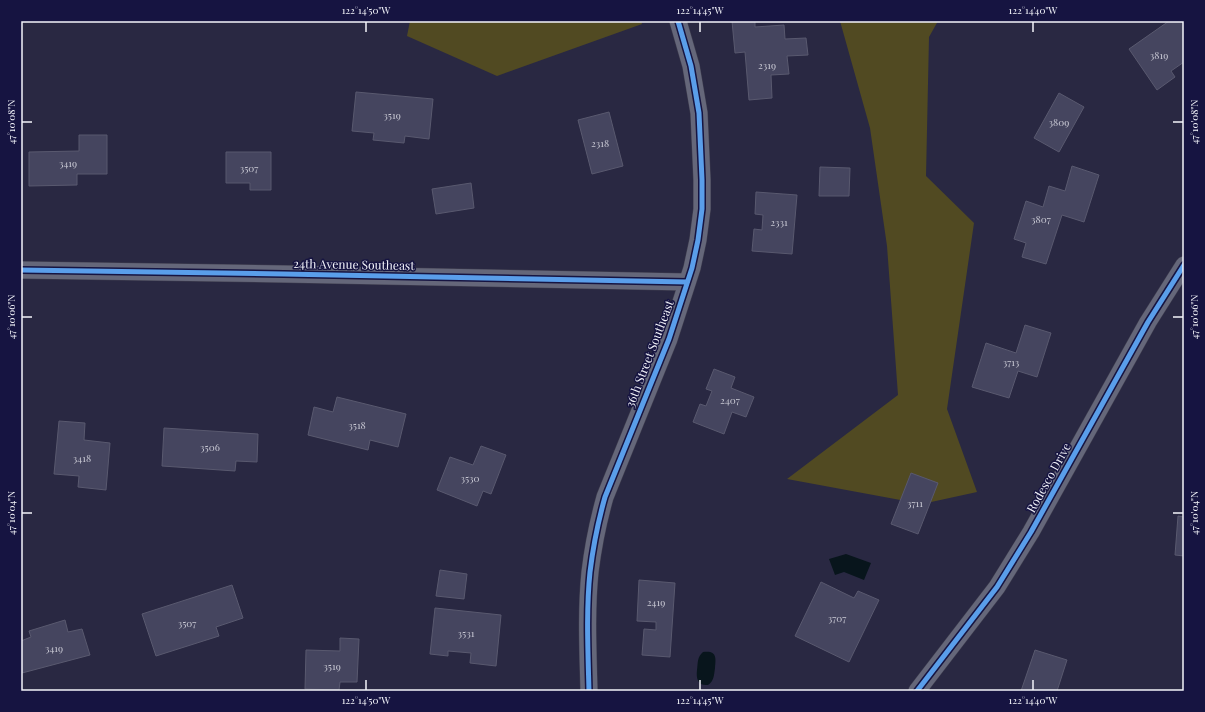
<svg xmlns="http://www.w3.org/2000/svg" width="1205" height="712" viewBox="0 0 1205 712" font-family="'Playfair Display',serif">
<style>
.forest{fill:#514a22}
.water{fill:#08151c}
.building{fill:#45455f;stroke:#59596f}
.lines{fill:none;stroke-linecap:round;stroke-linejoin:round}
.street-casing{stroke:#403f50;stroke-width:18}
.street{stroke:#65677a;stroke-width:17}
.cycleway-casing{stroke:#161441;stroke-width:8}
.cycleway{stroke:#5a9eea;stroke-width:5}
.ticks{fill:none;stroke:#f3f4fa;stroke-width:1.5}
.labels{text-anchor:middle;stroke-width:3;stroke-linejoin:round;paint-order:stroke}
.number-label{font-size:10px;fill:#c8c8d3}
.street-label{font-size:12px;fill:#f3f4fa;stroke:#161441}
.neatline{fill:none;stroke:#f3f4fa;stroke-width:1.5}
.ticks-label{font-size:10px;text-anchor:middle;fill:#f3f4fa}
</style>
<rect width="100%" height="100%" fill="#292842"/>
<g class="forest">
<polygon points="410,21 641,21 642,24 497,76 407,36"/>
<polygon points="840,21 938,21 929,37 926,176 974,223 947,409 977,492 922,504 787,479 898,395 887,246 870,128"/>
</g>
<g class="water">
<polygon points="846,554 871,563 864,580 844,572 835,575 829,559"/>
<path d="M703 652C717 650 716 658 715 668 714 675 714 681 708 685 698 686 696 679 697 670 698 663 697 657 703 652Z"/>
</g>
<g class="building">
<polygon points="732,21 755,21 755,27 784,25 785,39 806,38 808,55 787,56 789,74 771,75 772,98 749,100 745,52 735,53"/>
<polygon points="1169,21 1182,21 1184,24 1184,62 1171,71 1175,77 1157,90 1129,49"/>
<polygon points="356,92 433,99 429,139 405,136 404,143 373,140 374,133 352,131"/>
<polygon points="1059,93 1084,107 1059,152 1034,138"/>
<polygon points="609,112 623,166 592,174 578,120"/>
<polygon points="79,135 107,135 107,174 77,174 77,185 29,186 29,152 79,151"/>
<polygon points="226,152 271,152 271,190 250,190 250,183 226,183"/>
<polygon points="1072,166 1099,175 1084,222 1062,215 1046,264 1022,257 1026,243 1014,239 1026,201 1043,207 1049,186 1065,191"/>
<polygon points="820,167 850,168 849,196 819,196"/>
<polygon points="471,183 474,208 436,214 432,189"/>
<polygon points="756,192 797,195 792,254 752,251 754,229 762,230 763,215 755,214"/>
<polygon points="1025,325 1051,333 1037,377 1018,371 1009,398 972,387 986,343 1016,353"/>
<polygon points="714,369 735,377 731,388 754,397 746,417 732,412 724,434 693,422 700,404 706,406 712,391 706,389"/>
<polygon points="337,397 406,414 398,447 370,440 368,450 308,435 314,407 333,412"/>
<polygon points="59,421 85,423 84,440 110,443 106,490 78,487 79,476 54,474"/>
<polygon points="164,428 258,434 257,462 236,461 235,471 162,466"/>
<polygon points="481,446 506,455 491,494 483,491 477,506 437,490 450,457 473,465"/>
<polygon points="911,473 938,483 918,534 891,524"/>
<polygon points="1178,516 1184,517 1184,556 1175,555"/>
<polygon points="440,570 467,574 464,599 436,596"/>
<polygon points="639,580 675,583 670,657 642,655 644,629 656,630 656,622 637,621"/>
<polygon points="821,582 854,598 858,591 879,600 849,662 795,636"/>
<polygon points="232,585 243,618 216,627 219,636 156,656 142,614"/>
<polygon points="435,608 501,615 496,666 470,663 471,653 448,651 448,656 430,654"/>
<polygon points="65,620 68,632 82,629 90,655 22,673 21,641 31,637 29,631"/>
<polygon points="340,638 359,639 357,682 340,682 339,690 305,689 306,650 340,651"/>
<polygon points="1035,650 1067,660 1057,691 1021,691"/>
</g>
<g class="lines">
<defs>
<g id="street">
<polyline points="21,270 284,274 687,282"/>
<path d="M589 691C588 652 586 611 590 572 593 547 598 522 605 497L669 339 692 268 698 240 702 209V180L699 113 691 66 678 21"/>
<polyline points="917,691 997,587 1031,532 1148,322 1184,265"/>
</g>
</defs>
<use href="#street" class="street-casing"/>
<use href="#street" class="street"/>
<defs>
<g id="cycleway">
<polyline points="21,270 284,274 687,282"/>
<path d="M589 691C588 652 586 611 590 572 593 547 598 522 605 497L669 339 692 268 698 240 702 209V180L699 113 691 66 678 21"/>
<polyline points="917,691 997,587 1031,532 1148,322 1184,265"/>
</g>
</defs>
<use href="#cycleway" class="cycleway-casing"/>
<use href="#cycleway" class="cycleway"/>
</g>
<path class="ticks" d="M366 22V32M700 22V32M1033 22V32M22 122H32M1173 122H1183M22 317H32M1173 317H1183M22 513H32M1173 513H1183M366 680V690M700 680V690M1033 680V690"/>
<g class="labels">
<g class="number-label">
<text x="1159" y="59">3819</text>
<text x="767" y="69">2319</text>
<text x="392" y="119">3519</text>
<text x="1059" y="126">3809</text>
<text x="600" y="147">2318</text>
<text x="68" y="167">3419</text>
<text x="249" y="172">3507</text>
<text x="1041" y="223">3807</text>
<text x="779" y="226">2331</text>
<text x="1011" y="366">3713</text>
<text x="730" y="404">2407</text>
<text x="357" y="429">3518</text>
<text x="210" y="451">3506</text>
<text x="82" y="462">3418</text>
<text x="470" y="482">3530</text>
<text x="915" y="507">3711</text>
<text x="656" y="606">2419</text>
<text x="837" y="622">3707</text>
<text x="187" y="627">3507</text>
<text x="466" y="637">3531</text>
<text x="54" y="652">3419</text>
<text x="332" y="670">3519</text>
</g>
<g class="street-label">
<text transform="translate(354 265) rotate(1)" y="4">24th Avenue Southeast</text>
<text transform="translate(650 354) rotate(-69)" y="4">36th Street Southeast</text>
<text transform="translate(1049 478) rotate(-61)" y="4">Rodesco Drive</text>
</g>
</g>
<rect width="1205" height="712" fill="none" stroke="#161441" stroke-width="44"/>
<rect x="22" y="22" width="1161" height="668" class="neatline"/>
<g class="ticks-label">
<text x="366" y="14">122°14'50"W</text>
<text x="700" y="14">122°14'45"W</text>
<text x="1033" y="14">122°14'40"W</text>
<text transform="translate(11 122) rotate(-90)" y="4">47°10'08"N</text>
<text transform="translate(1194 122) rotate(-90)" y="4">47°10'08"N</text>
<text transform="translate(11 317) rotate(-90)" y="4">47°10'06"N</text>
<text transform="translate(1194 317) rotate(-90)" y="4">47°10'06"N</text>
<text transform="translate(11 513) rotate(-90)" y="4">47°10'04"N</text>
<text transform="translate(1194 513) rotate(-90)" y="4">47°10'04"N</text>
<text x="366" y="704">122°14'50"W</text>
<text x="700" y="704">122°14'45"W</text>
<text x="1033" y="704">122°14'40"W</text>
</g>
</svg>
